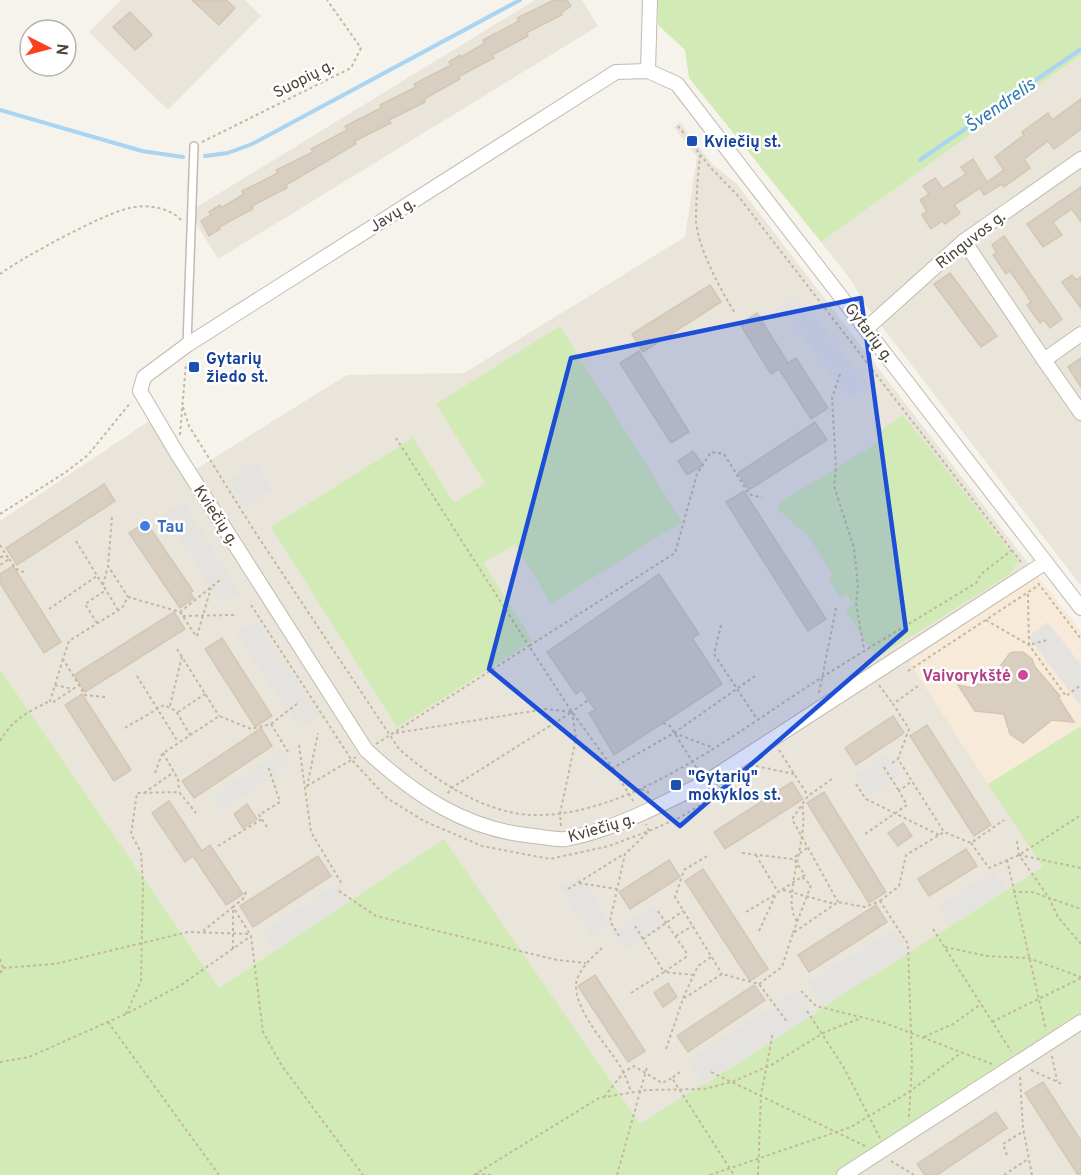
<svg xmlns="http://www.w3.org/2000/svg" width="1081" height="1175" viewBox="0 0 1081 1175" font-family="Overpass,sans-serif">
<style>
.residential{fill:#eae5da}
.commercial{fill:#f7ead8}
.green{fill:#d2eab5}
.parking{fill:#e5e3e0}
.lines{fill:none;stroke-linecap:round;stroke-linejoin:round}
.stream{stroke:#a9d4f2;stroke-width:4}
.building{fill:#d8cfc1;stroke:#d3c7b4;stroke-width:1.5}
.lane-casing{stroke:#c2bbae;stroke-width:10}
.street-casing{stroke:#c2bbae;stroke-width:16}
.path{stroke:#c4b79f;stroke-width:2;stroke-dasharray:3 3;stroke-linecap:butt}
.lane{stroke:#fff;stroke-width:7}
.street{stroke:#fff;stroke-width:14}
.marked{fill:#1d4ed8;fill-opacity:0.2;stroke:#1d4ed8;stroke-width:4.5;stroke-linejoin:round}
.transit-dot{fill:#1a4fb4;stroke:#fff;stroke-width:2}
.shop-dot{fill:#3f7fe0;stroke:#fff;stroke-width:2}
.hotel-dot{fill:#d1479c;stroke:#fff;stroke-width:2}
.labels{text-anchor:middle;stroke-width:5;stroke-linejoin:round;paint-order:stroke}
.street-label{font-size:16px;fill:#4b4439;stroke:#fff}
.transit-label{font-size:16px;font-weight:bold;fill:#164399;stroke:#fff;text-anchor:start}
.shop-label{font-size:16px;font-weight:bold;fill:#366cbe;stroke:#fff;text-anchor:start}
.hotel-label{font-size:16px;font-weight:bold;fill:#b23c85;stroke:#fff;text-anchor:end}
.water-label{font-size:18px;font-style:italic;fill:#2e7ab2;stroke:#fff}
</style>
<rect width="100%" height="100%" fill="#f6f3ec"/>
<g class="residential">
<polygon points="121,0 245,0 261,16 168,110 89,32"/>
<polygon points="535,0 582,0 598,26 218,259 194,220 195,208"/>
<polygon points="1081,55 1081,586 864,303 851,280 821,242"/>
<polygon points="680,122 712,164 736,183 1037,575 910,662 1044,867 640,1125 444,840 219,988 0,669 0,521 155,417 190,473 347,375 464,373 685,237 697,157 674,127"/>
<polygon points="1081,1022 1081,1175 844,1175"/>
</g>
<polygon class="commercial" points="1037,575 1081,631 1081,726 988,784 909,662"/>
<g class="green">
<polygon points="658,0 1081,0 1081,55 821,242 689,78 685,50 658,25"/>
<polygon points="560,326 682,522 551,604 515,544 483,563 533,641 397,727 271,527 413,438 454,503 485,483 436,404"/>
<polygon points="903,415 1018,561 1010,574 878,657 874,655 847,613 847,609 853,604 847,594 840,597 828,578 833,575 810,538 778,509 779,503 880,441 877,433"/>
<polygon points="0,669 219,988 444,839 640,1124 1043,867 988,784 1081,726 1081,1022 844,1175 0,1175"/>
</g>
<g class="parking">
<polygon points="797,294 867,384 850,398 780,308"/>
<polygon points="255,462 273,490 246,507 228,480"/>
<polygon points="183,502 240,592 221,604 164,514"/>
<polygon points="256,620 320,716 300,729 236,633"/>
<polygon points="1048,622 1081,665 1081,706 1028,637"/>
<polygon points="280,751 289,765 221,811 212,797"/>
<polygon points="887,754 901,773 869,797 855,777"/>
<polygon points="993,871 1006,889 951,926 939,907"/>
<polygon points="580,876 611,925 591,937 560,888"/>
<polygon points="337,883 349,902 276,950 264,931"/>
<polygon points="654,905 667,925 625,951 612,931"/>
<polygon points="894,929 909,952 824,1006 809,982"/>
<polygon points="799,989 815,1014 704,1085 688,1060"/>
</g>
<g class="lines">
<g class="stream">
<polyline points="0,110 142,151 183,157"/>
<polyline points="205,156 228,153 252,144 520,0"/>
<polyline points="920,160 1081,49"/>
</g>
</g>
<g class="building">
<polygon points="192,0 226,0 235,8 219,25"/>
<polygon points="554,0 567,0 571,6 561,13 562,15 526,33 528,36 492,55 494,58 458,77 460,79 424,99 425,102 389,120 391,123 355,141 356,144 286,185 287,188 252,206 253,209 219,227 220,229 209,236 201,221 211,215 209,212 220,205 221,208 244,194 242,191 278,173 276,170 313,152 311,149 347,130 345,126 381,108 380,105 416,87 414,84 451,65 449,62 460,55 461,57 485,43 483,40 519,21 517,18"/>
<polygon points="130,12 152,35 135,50 113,27"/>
<polygon points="1081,99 1081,129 1054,149 1048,141 1024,159 1030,168 1004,187 1002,184 984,195 980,188 954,205 960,213 945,224 942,221 931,229 922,215 927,211 920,200 929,194 923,186 935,178 943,189 966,174 961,167 973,159 987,182 1004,170 995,157 1024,135 1022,132 1048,113 1052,120"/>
<polygon points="1081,187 1081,222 1072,209 1053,222 1062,235 1043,247 1027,224"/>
<polygon points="1004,236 1062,319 1050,328 1044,320 1040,323 1027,305 1031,302 1026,294 1010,271 1006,274 993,255 997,253 992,245"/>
<polygon points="950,273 997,336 981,347 934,284"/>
<polygon points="1072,275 1076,280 1081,277 1081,308 1062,282"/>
<polygon points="710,285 721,302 643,352 632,334"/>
<polygon points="757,313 788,363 796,358 828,408 811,419 779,369 771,374 740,324"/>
<polygon points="639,351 689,432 671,443 620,363"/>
<polygon points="1081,358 1081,387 1068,367"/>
<polygon points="815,422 827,440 749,490 738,473"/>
<polygon points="693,451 703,465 687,475 678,461"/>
<polygon points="104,484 115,501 17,565 6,548"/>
<polygon points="744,491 826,619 808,631 726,502"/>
<polygon points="146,522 193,591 190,593 194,598 180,608 129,533"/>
<polygon points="13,566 61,642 44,653 0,583 0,574"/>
<polygon points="659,574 699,634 692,638 722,684 614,755 589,713 595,710 582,690 576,694 547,652"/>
<polygon points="174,612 185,629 85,692 74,675"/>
<polygon points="222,638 272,716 255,727 205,649"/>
<polygon points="1015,652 1023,652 1032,659 1035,667 1060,696 1058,697 1074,722 1052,720 1023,743 1010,734 1004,714 975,711 958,685 973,688 1002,664 1010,653"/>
<polygon points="82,694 131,770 114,781 65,705"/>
<polygon points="893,716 904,733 856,765 845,748"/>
<polygon points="927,725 991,825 974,836 910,736"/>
<polygon points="261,728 272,746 194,798 182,781"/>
<polygon points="792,782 803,799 725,849 714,832"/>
<polygon points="824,792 886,892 869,903 807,803"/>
<polygon points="169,801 202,851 210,845 243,894 226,905 193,856 185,862 152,813"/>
<polygon points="247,804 257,819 243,828 234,814"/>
<polygon points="903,823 912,836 898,846 888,833"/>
<polygon points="966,849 977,866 929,896 918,879"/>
<polygon points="318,856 331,876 253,927 240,906"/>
<polygon points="669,860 680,877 630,909 619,892"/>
<polygon points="703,869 768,969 750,981 685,881"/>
<polygon points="876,905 887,922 809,972 798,955"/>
<polygon points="595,975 645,1051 628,1062 578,986"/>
<polygon points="668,983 677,997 663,1007 654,993"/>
<polygon points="754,985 765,1000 688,1052 677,1036"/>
<polygon points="1043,1082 1081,1141 1081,1175 1078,1175 1025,1093"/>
<polygon points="996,1112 1007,1128 937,1175 925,1175 917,1164"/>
</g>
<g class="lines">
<defs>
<polyline id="lane" points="187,345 194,146"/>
<g id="street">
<polyline points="648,71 650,0"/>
<polyline points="964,241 1044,360"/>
<polyline points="867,328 964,241 1081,159"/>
<polyline points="1081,334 1044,360 1081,413"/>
<path d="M1046 562 706 782C660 805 616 829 566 839 556 840 544 837 534 836 466 830 415 795 366 750L178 455 140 391 144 377 187 345 616 72 648 71 677 84C811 259 947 432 1081 608"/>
<polyline points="844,1175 1081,1022"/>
</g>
</defs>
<use href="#lane" class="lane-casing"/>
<use href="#street" class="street-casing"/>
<g class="path">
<polyline points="678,126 710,167 739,197 1021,562"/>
<polyline points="202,142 351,68 361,48 327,0"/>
<path d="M700 155C698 176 696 199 696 220 697 246 721 291 735 313"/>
<path d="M0 274C23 257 103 214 129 208 147 204 169 207 181 220"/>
<polyline points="840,374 832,398 836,468 834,486 854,548 858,586 856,603 864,649"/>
<path d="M183 407 189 426 255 532 399 749C435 780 484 813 532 815 628 818 734 734 813 683 866 649 921 617 976 583L981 574 1012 550"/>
<polyline points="180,435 186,363"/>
<polyline points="0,514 66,472 88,455 131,402"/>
<polyline points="112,517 108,566 128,597"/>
<polyline points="76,541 118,610"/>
<polyline points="0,545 6,555"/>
<polyline points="0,557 7,556 9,559 0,565"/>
<polyline points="9,559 16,569 26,573"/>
<polyline points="1038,583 1081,639"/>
<polyline points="103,585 108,566"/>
<polyline points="1028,594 1029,645 1047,640"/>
<polyline points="251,605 351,759 387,798 424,821 482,846 550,859 609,846 649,831 646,824"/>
<polyline points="49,609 97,576"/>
<polyline points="180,612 196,636"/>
<polyline points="183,616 234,615"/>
<polyline points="986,620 1029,645 1066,696 1081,685"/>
<polyline points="97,623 85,604 106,590"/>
<polyline points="721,625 714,654 757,719"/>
<polyline points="197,636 211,588"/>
<polyline points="177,649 219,716"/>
<polyline points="63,659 50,701 52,703 79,685"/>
<polyline points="908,671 1039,585"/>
<polyline points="137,676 178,742"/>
<polyline points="755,676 674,733 613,768 572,712 529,646 675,553 697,474 711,452 724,454 749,494 762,498"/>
<polyline points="55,685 73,689"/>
<polyline points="879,685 893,704"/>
<polyline points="918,686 893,704 909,729 898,759 944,832"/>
<polyline points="819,693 836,608"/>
<polyline points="105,697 85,695 63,659 69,641 122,608 128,597 180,612 220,580"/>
<polyline points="170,706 182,656"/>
<polyline points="178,712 205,694"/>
<polyline points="663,723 670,726 699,772"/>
<polyline points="271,724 288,752"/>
<polyline points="125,728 164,705 176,711 190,735"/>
<polyline points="396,733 546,709 572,712 453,787 447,794"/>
<polyline points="674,733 711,747"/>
<path d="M0 741C14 718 26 713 50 701"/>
<polyline points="376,744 529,646 396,438"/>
<polyline points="299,745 311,832 342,884"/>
<polyline points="779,750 808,796"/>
<polyline points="163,753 178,779 179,791"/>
<polyline points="892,763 898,759"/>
<polyline points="756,766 794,774"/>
<polyline points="884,767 899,791"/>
<polyline points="613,768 635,804"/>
<polyline points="155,773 162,754 219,716 251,729 271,724 298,703"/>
<polyline points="832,779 808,796 792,819 838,902"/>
<polyline points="856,784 866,799 939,835"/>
<polyline points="307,786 356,757"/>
<polyline points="307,787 318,733"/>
<polyline points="641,789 652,794"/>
<polyline points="144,793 174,772"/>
<polyline points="561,826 560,814 576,738 572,712 588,700"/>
<polyline points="267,827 259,815 280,802 268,766"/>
<polyline points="865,834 907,805 899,791 912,781"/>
<polyline points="1017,841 1019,855 1049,898 1058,917 1081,944"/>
<polyline points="971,843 989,868 1019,855 1081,815"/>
<polyline points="218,846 262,819"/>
<polyline points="742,853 792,859 807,848"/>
<polyline points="756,855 778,892 805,875 793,858"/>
<polyline points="1019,855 1081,868"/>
<polyline points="707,856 684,870 675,897 722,974"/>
<polyline points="1007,860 1046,1030"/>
<polyline points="579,883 617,889"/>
<polyline points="568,889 624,854"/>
<polyline points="783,890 835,904"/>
<polyline points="339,891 376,916 557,960 586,963"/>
<polyline points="246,892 243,899 233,907 251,936 263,1032 282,1066 363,1175"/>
<polyline points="1013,892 1032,892 1081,909"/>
<polyline points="880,901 899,886 906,855 944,832 971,843 1004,820"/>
<polyline points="658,911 686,952 686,957 664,972 643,939 683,911"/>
<polyline points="746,912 776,894"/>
<path d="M797 921C780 897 810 840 802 804"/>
<polyline points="635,926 643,939"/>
<polyline points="933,929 1011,1051"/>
<polyline points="203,931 233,907"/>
<polyline points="759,931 776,894"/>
<polyline points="793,933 811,885 802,877"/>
<polyline points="619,936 610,921 625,854 649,831 679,818 715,796"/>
<polyline points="676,936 692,926"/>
<polyline points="945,947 987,956 1028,958 1081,977"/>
<path d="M602 948C592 957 577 971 576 985 575 1011 607 1045 620 1066 625 1074 628 1083 631 1092"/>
<polyline points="233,949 233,910"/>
<polyline points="0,959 3,968 0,974"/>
<polyline points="3,968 55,964 188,932 250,934"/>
<polyline points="759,984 782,967 793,933 838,902 865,907 880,901 908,944 912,1063 909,1117"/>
<polyline points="801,991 816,1006 885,1023 992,1064"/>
<polyline points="631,993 664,972 694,975"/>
<polyline points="683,998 698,966 711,957"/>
<polyline points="807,1011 844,1068 880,1138"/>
<polyline points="126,1014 141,981 143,885 141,852 131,834 137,793 179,792 196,813"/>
<polyline points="108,1022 219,1175"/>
<polyline points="992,1022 1081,978"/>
<polyline points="924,1037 953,1024 981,1004"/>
<polyline points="666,1049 683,999 722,974 759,984 788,1023"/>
<polyline points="1052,1056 1057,1081"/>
<polyline points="0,1062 29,1057 126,1014 181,985 251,936"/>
<polyline points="1031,1070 1062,1084"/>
<polyline points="680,1072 672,1078 734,1175"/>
<polyline points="711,1072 865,1146"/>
<polyline points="1020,1077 1023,1128 1032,1175"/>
<polyline points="604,1097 624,1072 634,1066 662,1083 672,1078"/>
<polyline points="1007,1155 1003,1144 1024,1131"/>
<polyline points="891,1161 914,1175"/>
<polyline points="476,1174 491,1175"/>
<polyline points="474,1175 599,1098 647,1090 704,1089 732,1082 773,1064 825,1032 861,1018"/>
<polyline points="617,1175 647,1067"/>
<polyline points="710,1175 851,1127 909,1092 962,1052"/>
<polyline points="758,1175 761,1095 773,1032"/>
<polyline points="1004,1175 1028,1159"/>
</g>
<use href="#lane" class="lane"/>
<use href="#street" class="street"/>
</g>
<path class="marked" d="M861 298 906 630 680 826 489 669 571 358Z"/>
<g class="transit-dot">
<rect x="686" y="135" width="12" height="12" rx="3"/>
<rect x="188" y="361" width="12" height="12" rx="3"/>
<rect x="670" y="779" width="12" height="12" rx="3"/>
</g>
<circle class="shop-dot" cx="145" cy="526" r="6"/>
<circle class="hotel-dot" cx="1023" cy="675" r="6"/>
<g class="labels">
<g class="street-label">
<text transform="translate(303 78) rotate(-27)" y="6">Suopių g.</text>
<text transform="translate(392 214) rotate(-32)" y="6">Javų g.</text>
<text transform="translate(970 239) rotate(-38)" y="6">Ringuvos g.</text>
<text transform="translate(870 332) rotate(53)" y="6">Gytarių g.</text>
<text transform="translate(217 515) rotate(57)" y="6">Kviečių g.</text>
<text transform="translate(601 827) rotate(-16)" y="6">Kviečių g.</text>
</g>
<g class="transit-label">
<text x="704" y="147">Kviečių st.</text>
<text x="206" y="364">Gytarių<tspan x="206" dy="18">žiedo st.</tspan></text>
<text x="688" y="782">"Gytarių"<tspan x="688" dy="18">mokyklos st.</tspan></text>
</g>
<g class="shop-label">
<text x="157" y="532">Tau</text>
</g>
<g class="hotel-label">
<text x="1011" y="681">Vaivorykštė</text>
</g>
<g class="water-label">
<text transform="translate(1000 105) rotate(-35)" y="6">Švendrelis</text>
</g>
</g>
<g transform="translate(48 48) rotate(96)"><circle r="28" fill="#ffffff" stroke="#b7b4b0" stroke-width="1.5"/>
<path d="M0-4.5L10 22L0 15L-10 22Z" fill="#fc3f1d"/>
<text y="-9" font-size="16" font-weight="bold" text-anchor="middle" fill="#4b4439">N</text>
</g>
</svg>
